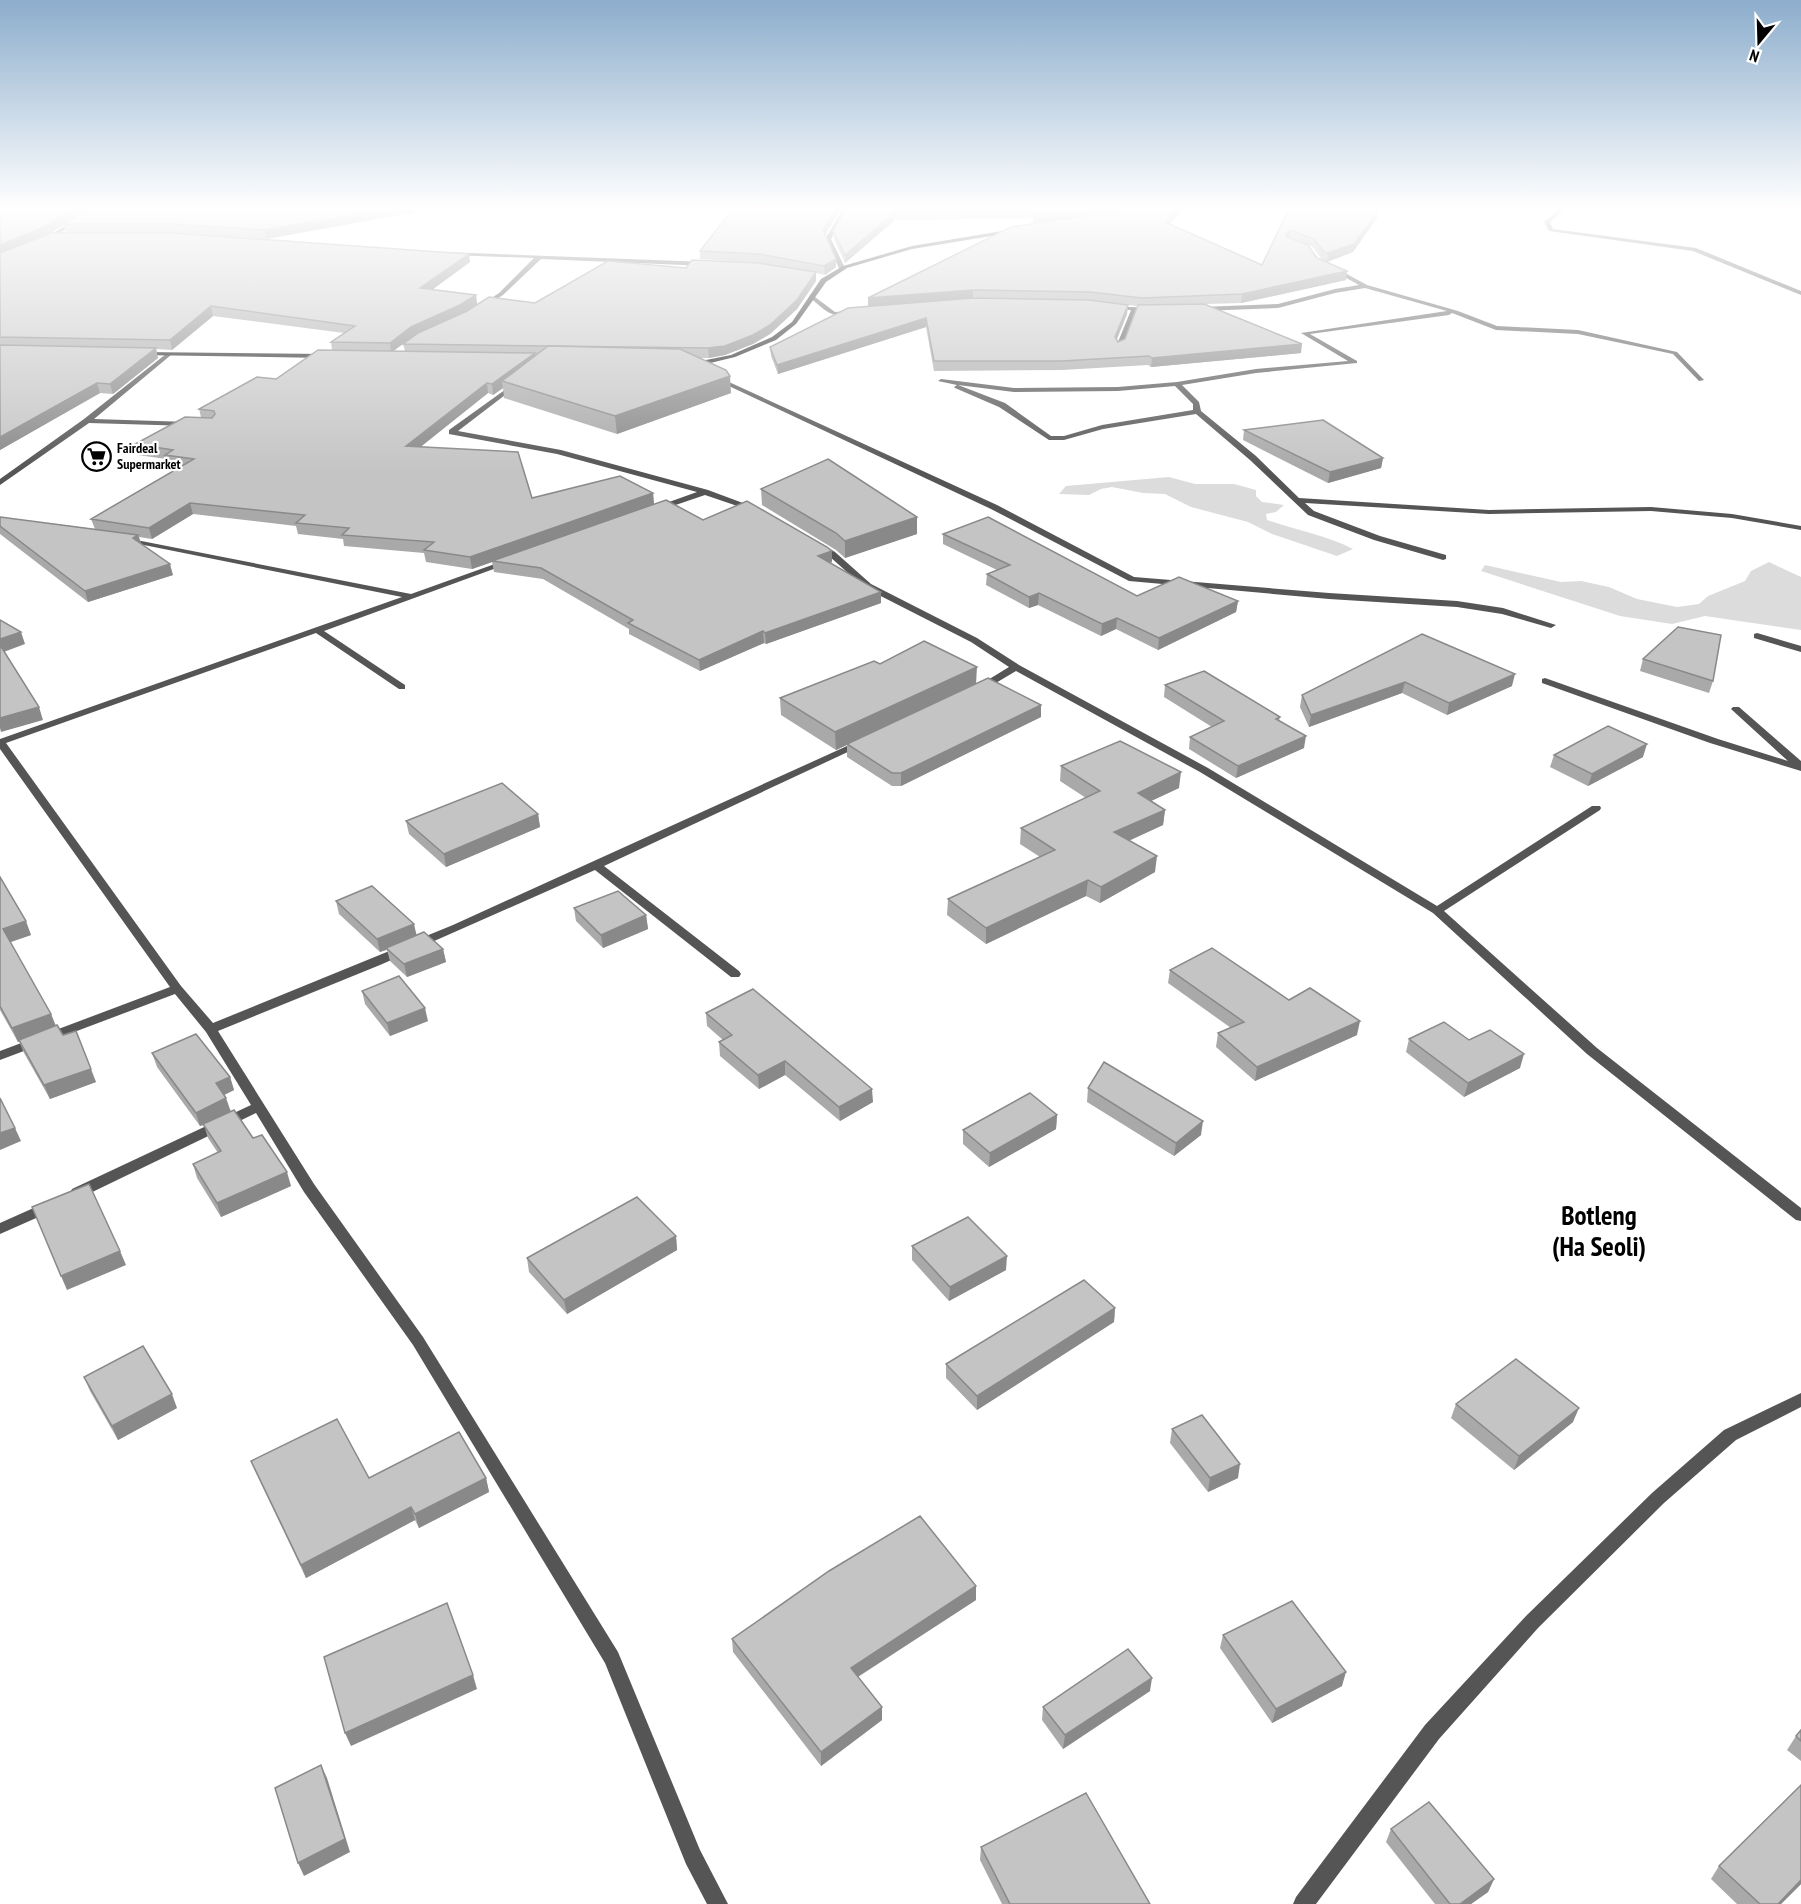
<svg xmlns="http://www.w3.org/2000/svg" width="1801" height="1904" viewBox="0 0 1801 1904" font-family="'PT Sans Narrow',sans-serif">
<style>
.green{fill:#dcdcdc}
.lines{fill:none;stroke-linecap:round;stroke-linejoin:round}
.street{fill:#555;fill-rule:evenodd}
.secondary{fill:#222;fill-rule:evenodd}
.wall{fill:#a9a9a9;fill-rule:evenodd}
.shaded-wall{fill:#898989}
.building{fill:#c4c4c4;stroke:#898989;stroke-width:1.5}
.labels{text-anchor:middle;stroke-width:4.5;stroke-linejoin:round;paint-order:stroke}
.far-poi-label{font-size:14px;font-weight:bold;fill:#000;stroke:#fff;text-anchor:start}
.near-district-label{font-size:27px;font-weight:bold;fill:#000;stroke:#fff}
</style>
<rect width="100%" height="100%" fill="#fff"/>
<g class="green">
<path d="M1169 477 1195 484H1234L1256 490V496L1262 502 1284 505 1276 512 1266 514 1267 520C1296 530 1326 535 1353 549L1337 556 1272 534 1248 522 1191 507 1165 494 1143 493 1112 487 1101 489 1089 495 1059 494 1066 486Z"/>
<polygon points="1769,562 1801,577 1801,630 1705,616 1672,624 1620,616 1481,571 1485,565 1561,582 1581,581 1609,587 1637,599 1677,607 1699,604 1708,596 1745,581 1751,571"/>
</g>
<g class="lines">
<g class="street">
<polygon points="97,206 103,206 47,241 42,240"/>
<polygon points="845,206 850,206 831,239 845,268 842,270 839,268 825,239"/>
<polygon points="1563,206 1569,206 1550,222 1553,229 1696,248 1801,291 1801,295 1693,251 1549,231 1544,222"/>
<polygon points="446,252 707,262 710,264 707,266 541,259 503,295 483,308 481,305 499,293 534,258 448,255"/>
<path d="M1334 267 1367 285 1458 311 1497 326 1578 330 1677 352 1704 380 1699 381 1673 354 1578 334 1496 330 1452 313 1449 315 1310 334 1357 361V363L1256 373 1182 385 1199 402 1201 411 1256 456 1299 498 1489 510 1651 507 1732 514 1801 526V530L1732 518 1651 511 1489 514 1305 503 1314 511 1380 536 1446 555V559L1443 560 1374 540 1308 515 1250 460 1196 414 1103 429 1064 440H1049L999 407 955 388 954 387 957 385 938 381 941 379 1014 388 1118 387 1177 382 1256 369 1348 361 1301 333 1447 311 1365 288 1335 293 1278 308 1201 311 1198 309 1201 307 1278 304 1335 289 1359 285 1332 270ZM958 385 1014 392 1118 391 1175 386 1193 404V410L1102 425 1064 436H1051L1005 403Z"/>
<path d="M811 294 835 312 851 311 854 313C834 322 824 309 809 297Z"/>
<polygon points="1109,306 1151,308 1154,310 1151,312 1137,311 1122,347 1119,349 1116,347 1131,310 1111,309"/>
<polygon points="166,354 171,355 94,419 188,422 192,424 191,426 89,423 0,485 0,479 84,419"/>
<polygon points="714,377 718,377 997,505 1134,577 1329,593 1457,601 1503,608 1556,625 1551,628 1502,614 1457,607 1329,599 1129,581 991,509 714,379"/>
<polygon points="516,382 518,383 518,385 458,431 561,450 708,490 759,509 752,511 705,495 658,511 654,509 655,507 697,492 557,454 449,434 449,430"/>
<polygon points="121,537 411,594 506,560 513,562 324,631 405,685 405,689 399,689 316,633 6,743 181,986 213,1023 453,925 858,741 862,740 867,743 604,866 739,971 741,974 739,977 731,977 595,870 380,965 218,1031 314,1184 423,1337 618,1652 700,1850 728,1904 707,1904 686,1864 605,1663 413,1345 304,1192 256,1113 82,1197 77,1198 72,1197 70,1193 72,1189 251,1105 206,1032 175,994 0,1060 0,1051 170,987 0,749 0,739 402,597 124,541 120,539"/>
<polygon points="816,544 822,544 835,552 871,584 977,638 1019,665 1208,768 1437,906 1592,806 1600,806 1601,808 1600,810 1444,911 1597,1048 1801,1208 1801,1221 1796,1220 1587,1054 1433,913 1200,772 1016,671 984,690 978,690 978,686 1009,667 971,642 865,588 829,556 816,548"/>
<polygon points="1757,633 1801,646 1801,652 1754,638 1754,634"/>
<polygon points="1545,678 1718,739 1788,761 1731,709 1733,707 1739,707 1801,761 1801,771 1710,743 1542,683 1542,679"/>
<polygon points="47,1202 52,1203 54,1207 52,1211 0,1234 0,1223"/>
<polygon points="1801,1393 1801,1407 1736,1440 1664,1503 1538,1628 1439,1739 1316,1904 1293,1904 1296,1897 1425,1725 1526,1616 1652,1493 1724,1430"/>
</g>
<g class="secondary">
<polygon points="1014,229 1016,232 912,249 847,268 826,282 796,324 776,340 735,357 706,364 694,365 691,363 731,355 772,337 792,322 821,279 843,266 912,246"/>
<polygon points="142,352 326,354 329,356 326,358 140,355 140,353"/>
</g>
</g>
<g class="wall">
<path d="M0 206 184 209 202 206H413L415 212 266 239 174 233H66L63 225 51 233 470 262 432 290 476 295 477 304 535 303 686 268 759 263 700 259V251L735 206H843L825 235 836 259V267L825 275 816 273V281L797 309 770 334 753 344 725 355 709 358H699L731 393 617 434 504 398 503 388 493 395 488 393 420 447 532 498 653 493 654 504 832 562 830 563 881 603 766 644 764 643 700 671 629 634V629L543 579 494 572 492 562 472 569 426 562 424 553 344 546 343 539 298 534 296 526 193 514 152 539 139 537 141 544 173 575 88 602 0 534V517L95 529 91 519 179 468 168 466 166 459 138 455 135 444 201 417 199 409 276 379 332 350 331 342 344 333 213 316 172 350 156 349 158 358 113 394 100 393 0 450ZM403 344 405 351H393Z"/>
<path d="M848 206H1185L1184 208 1170 224 1262 265 1290 206 1377 218 1353 252 1327 262 1346 280 1241 303 1206 304 1301 353 1151 367 1148 365 1062 370 934 371 926 327 778 374 771 356 770 347 868 307 1033 224V218L895 220 845 263 834 239 833 231ZM1308 245 1313 247 1322 260 1317 258ZM1128 305 1138 306 1125 339 1118 342 1117 339 1127 314Z"/>
<polygon points="1244,430 1383,458 1381,468 1328,483 1243,440"/>
<polygon points="761,489 917,534 845,558 836,550 762,505"/>
<polygon points="943,534 1137,596 1238,601 1236,612 1158,650 1116,629 1101,636 1038,605 1029,608 986,585 987,574 997,570 943,544"/>
<polygon points="1422,634 1512,686 1447,715 1402,693 1309,727 1300,707 1302,695"/>
<polygon points="1643,659 1713,681 1709,693 1640,671"/>
<polygon points="880,664 976,684 1041,717 901,786 892,786 847,757 847,745 836,750 781,715 780,698"/>
<polygon points="1165,685 1280,717 1279,721 1304,748 1236,778 1189,749 1190,737 1212,727 1164,697"/>
<polygon points="1554,755 1643,757 1588,786 1550,767"/>
<polygon points="1061,766 1179,788 1151,801 1165,810 1163,825 1129,841 1155,872 1100,903 1086,896 986,944 947,915 948,899 1040,857 1020,844 1021,828 1086,798 1060,781"/>
<polygon points="538,814 540,827 446,867 409,834 406,821"/>
<polygon points="0,877 31,935 10,942 51,1014 56,1026 96,1082 50,1099 24,1053 19,1041 18,1042 0,1010"/>
<polygon points="336,901 417,935 443,949 446,962 407,977 390,961 387,950 380,952 339,914"/>
<polygon points="574,908 646,915 648,929 603,948 576,921"/>
<polygon points="1170,970 1289,1000 1357,1035 1255,1081 1216,1047 1218,1033 1231,1028 1168,983"/>
<polygon points="362,991 428,1021 390,1036 365,1004"/>
<polygon points="706,1013 873,1102 840,1121 785,1075 759,1089 720,1056 719,1042 723,1040 707,1026"/>
<polygon points="1409,1039 1469,1040 1520,1068 1464,1097 1406,1052"/>
<polygon points="152,1053 230,1077 234,1090 224,1095 230,1112 291,1186 221,1217 197,1178 193,1164 218,1153 208,1138 204,1125 200,1126 157,1067"/>
<polygon points="1088,1088 1201,1135 1174,1156 1087,1102"/>
<polygon points="1057,1115 1056,1129 989,1167 963,1144 963,1130"/>
<polygon points="676,1236 677,1250 567,1314 529,1272 527,1258"/>
<polygon points="912,1246 1006,1270 949,1301 912,1260"/>
<polygon points="1115,1308 1114,1322 977,1410 946,1378 946,1364"/>
<polygon points="84,1377 177,1408 118,1440 90,1391"/>
<polygon points="1456,1404 1573,1422 1514,1470 1451,1418"/>
<polygon points="1172,1429 1238,1478 1208,1492 1170,1443"/>
<polygon points="251,1461 369,1478 486,1478 489,1492 419,1528 415,1520 306,1578 257,1475"/>
<polygon points="976,1600 858,1677 882,1707 882,1720 821,1766 733,1652 732,1639"/>
<polygon points="1223,1635 1342,1686 1272,1723 1220,1648"/>
<polygon points="1150,1691 1063,1749 1042,1720 1043,1707"/>
<polygon points="1801,1730 1801,1761 1787,1750 1796,1736"/>
<polygon points="1801,1785 1801,1884 1781,1904 1737,1904 1711,1879 1719,1866"/>
<polygon points="1391,1829 1494,1879 1488,1892 1471,1904 1435,1904 1386,1842"/>
<polygon points="981,1847 1150,1904 1002,1904 980,1860"/>
</g>
<g class="shaded-wall">
<polygon points="79,206 94,206 49,234 0,255 0,245"/>
<polygon points="405,206 413,206 415,212 266,239 265,230"/>
<polygon points="838,206 843,206 823,238 823,230"/>
<polygon points="1107,206 1160,206 1033,224 1034,216"/>
<polygon points="1180,206 1185,206 1184,208 1164,230 1165,222"/>
<polygon points="1379,210 1377,218 1353,252 1327,262 1328,253"/>
<polygon points="895,212 895,220 845,263 845,255"/>
<polygon points="1291,230 1290,238 1285,242 1286,234"/>
<polygon points="469,254 470,262 422,297 420,288"/>
<polygon points="836,259 836,267 825,275 824,266"/>
<polygon points="1347,271 1346,280 1241,303 1242,294"/>
<polygon points="816,272 816,281 797,309 770,334 753,344 725,355 709,358 708,348"/>
<polygon points="973,290 973,299 868,307 868,298"/>
<polygon points="476,295 477,304 462,314 413,336 391,353 390,343 411,327"/>
<polygon points="1128,305 1127,314 1114,346 1115,337"/>
<polygon points="211,306 213,316 172,350 170,340"/>
<polygon points="926,318 926,327 778,374 777,365"/>
<polygon points="1302,344 1301,353 1151,367 1152,358"/>
<polygon points="156,348 158,358 113,394 110,384"/>
<polygon points="535,353 536,363 502,381 503,388 493,395 492,384"/>
<polygon points="730,376 731,393 617,434 615,416"/>
<polygon points="97,383 100,393 0,450 0,437"/>
<polygon points="487,383 488,393 408,457 406,446"/>
<polygon points="1383,458 1381,468 1328,483 1330,472"/>
<polygon points="653,493 654,505 472,569 470,557"/>
<polygon points="190,503 193,514 152,539 149,528"/>
<polygon points="917,517 917,534 845,558 845,541"/>
<polygon points="138,535 142,546 133,538"/>
<polygon points="832,551 832,562 818,567 818,556"/>
<polygon points="170,564 173,575 88,602 85,591"/>
<polygon points="881,592 881,603 766,644 765,633"/>
<polygon points="1039,593 1038,605 1029,608 1029,597"/>
<polygon points="1238,601 1236,612 1158,650 1159,638"/>
<polygon points="1117,618 1116,629 1101,636 1102,624"/>
<polygon points="763,631 764,643 700,671 699,660"/>
<polygon points="21,632 25,644 1,653 0,649 0,639"/>
<polygon points="977,667 976,684 836,750 835,732"/>
<polygon points="1515,674 1512,686 1447,715 1449,703"/>
<polygon points="1405,682 1402,693 1309,727 1311,715"/>
<polygon points="1041,705 1041,717 901,786 901,773"/>
<polygon points="39,707 43,720 1,732 0,728 0,718"/>
<polygon points="1306,736 1304,748 1236,778 1238,766"/>
<polygon points="1647,744 1643,757 1588,786 1592,774"/>
<polygon points="1181,772 1179,788 1136,808 1138,793"/>
<polygon points="1165,810 1163,825 1112,848 1114,832"/>
<polygon points="538,814 540,827 446,867 444,854"/>
<polygon points="1157,856 1155,872 1100,903 1101,887"/>
<polygon points="1088,880 1086,896 986,944 986,928"/>
<polygon points="646,915 648,929 603,948 601,935"/>
<polygon points="26,921 31,935 8,943 3,929"/>
<polygon points="414,924 417,937 380,952 377,939"/>
<polygon points="443,949 446,962 407,977 404,964"/>
<polygon points="425,1008 428,1021 390,1036 387,1023"/>
<polygon points="51,1014 56,1027 18,1042 12,1028"/>
<polygon points="1360,1021 1357,1035 1255,1081 1257,1067"/>
<polygon points="1524,1054 1520,1068 1464,1097 1468,1083"/>
<polygon points="785,1061 785,1075 759,1089 758,1075"/>
<polygon points="91,1069 96,1082 50,1099 44,1085"/>
<polygon points="230,1077 234,1090 220,1097 216,1083"/>
<polygon points="872,1089 873,1102 840,1121 839,1107"/>
<polygon points="226,1098 231,1112 200,1126 196,1113"/>
<polygon points="1057,1115 1056,1129 989,1167 990,1153"/>
<polygon points="1203,1121 1201,1135 1174,1156 1176,1143"/>
<polygon points="15,1128 21,1141 0,1150 0,1133"/>
<polygon points="287,1172 291,1186 221,1217 217,1203"/>
<polygon points="676,1236 677,1250 567,1314 564,1300"/>
<polygon points="120,1251 126,1265 67,1290 61,1276"/>
<polygon points="1007,1256 1006,1270 949,1301 950,1287"/>
<polygon points="1115,1308 1114,1322 977,1410 977,1396"/>
<polygon points="172,1394 177,1408 118,1440 112,1426"/>
<polygon points="1579,1408 1573,1422 1514,1470 1519,1456"/>
<polygon points="1240,1464 1238,1478 1208,1492 1210,1478"/>
<polygon points="486,1478 489,1492 419,1528 415,1514"/>
<polygon points="411,1507 415,1520 306,1578 301,1565"/>
<polygon points="976,1586 976,1600 851,1681 851,1668"/>
<polygon points="1346,1672 1342,1686 1272,1723 1276,1709"/>
<polygon points="473,1675 477,1689 351,1746 345,1733"/>
<polygon points="1152,1678 1150,1691 1063,1749 1065,1735"/>
<polygon points="882,1707 882,1720 821,1766 821,1752"/>
<polygon points="321,1765 327,1778 350,1852 304,1876 298,1863"/>
<polygon points="1494,1879 1488,1892 1471,1904 1460,1904"/>
<polygon points="1801,1880 1801,1884 1781,1904 1778,1904"/>
</g>
<g class="building">
<polygon points="0,206 79,206 46,226 0,245"/>
<polygon points="92,206 181,206 184,209 202,206 405,206 265,230 172,224 63,224"/>
<polygon points="735,206 838,206 823,230 836,259 824,266 759,254 700,251"/>
<polygon points="848,206 1107,206 1034,216 1046,210 895,212 845,255 833,231"/>
<polygon points="1152,206 1180,206 1165,222 1262,265 1290,206 1318,206 1379,210 1354,244 1328,253 1324,252 1314,239 1291,230 1286,234 1287,237 1308,245 1317,258 1347,271 1242,294 1142,298 1090,292 973,290 868,298 1011,227"/>
<polygon points="51,233 172,233 469,254 420,288 476,295 460,305 411,327 390,343 331,342 355,326 211,306 170,340 0,337 0,253"/>
<polygon points="692,260 758,263 816,272 797,300 770,325 753,335 725,346 708,348 403,344 418,333 467,311 489,297 535,303 608,261 686,268"/>
<polygon points="973,298 1089,300 1128,305 1115,337 1118,342 1125,339 1138,305 1204,304 1302,344 1152,358 1149,356 1062,361 934,361 926,318 777,365 770,347 848,308"/>
<polygon points="0,345 156,348 110,384 97,383 0,437"/>
<polygon points="548,346 680,349 726,370 730,376 615,416 502,381"/>
<polygon points="318,350 535,353 492,384 487,383 406,446 518,452 532,498 620,476 653,493 470,557 424,550 434,542 342,535 349,528 296,523 305,515 190,503 149,528 91,519 194,459 165,455 173,450 135,444 185,417 212,418 215,414 214,411 199,409 257,377 276,379"/>
<polygon points="1323,420 1383,458 1330,472 1244,430"/>
<polygon points="828,459 917,517 845,541 836,533 761,489"/>
<polygon points="666,500 703,520 747,501 827,547 832,551 818,556 881,592 765,633 763,631 699,660 628,623 633,620 541,568 492,561"/>
<polygon points="0,517 138,535 133,538 170,564 85,591 0,526"/>
<polygon points="988,517 1137,596 1179,577 1238,601 1159,638 1117,618 1102,624 1039,593 1029,597 987,574 1010,565 943,534"/>
<polygon points="0,620 21,632 0,639"/>
<polygon points="1678,627 1721,635 1713,681 1643,659"/>
<polygon points="1422,634 1515,674 1449,703 1405,682 1311,715 1302,695"/>
<polygon points="924,641 977,667 835,732 780,698 874,661 880,664"/>
<polygon points="0,645 39,707 0,718"/>
<polygon points="1204,671 1280,717 1276,719 1306,736 1238,766 1190,737 1224,721 1165,685"/>
<polygon points="988,678 1041,705 901,773 892,773 847,744"/>
<polygon points="1608,726 1647,744 1592,774 1554,755"/>
<polygon points="1120,741 1181,772 1138,793 1165,810 1114,832 1157,856 1101,887 1088,880 986,928 948,899 1055,850 1021,828 1100,791 1061,766"/>
<polygon points="502,783 538,814 444,854 406,821"/>
<polygon points="0,877 26,921 3,929 51,1014 12,1028 0,1006"/>
<polygon points="372,886 414,924 377,939 336,901"/>
<polygon points="618,891 646,915 601,935 574,908"/>
<polygon points="424,932 443,949 404,964 386,948"/>
<polygon points="1212,948 1289,1000 1310,988 1360,1021 1257,1067 1218,1033 1244,1022 1170,970"/>
<polygon points="399,976 425,1008 387,1023 362,991"/>
<polygon points="753,989 872,1089 839,1107 785,1061 758,1075 719,1042 732,1035 706,1013"/>
<polygon points="1444,1022 1469,1040 1490,1030 1524,1054 1468,1083 1409,1039"/>
<polygon points="57,1025 63,1035 76,1031 91,1069 44,1085 19,1040"/>
<polygon points="196,1034 230,1077 216,1083 226,1098 196,1113 152,1053"/>
<polygon points="1104,1062 1203,1121 1176,1143 1088,1088"/>
<polygon points="1030,1093 1057,1115 990,1153 963,1130"/>
<polygon points="0,1098 15,1128 0,1133"/>
<polygon points="234,1110 253,1138 262,1135 287,1172 217,1203 193,1164 221,1151 203,1124"/>
<polygon points="89,1184 120,1251 61,1276 32,1207"/>
<polygon points="637,1197 676,1236 564,1300 527,1258"/>
<polygon points="968,1217 1007,1256 950,1287 912,1246"/>
<polygon points="1084,1280 1115,1308 977,1396 946,1364"/>
<polygon points="143,1346 172,1394 112,1426 84,1377"/>
<polygon points="1516,1359 1579,1408 1519,1456 1456,1404"/>
<polygon points="1202,1415 1240,1464 1210,1478 1172,1429"/>
<polygon points="337,1419 369,1478 459,1432 486,1478 415,1514 411,1507 301,1565 251,1461"/>
<polygon points="920,1516 976,1586 851,1668 882,1707 821,1752 732,1639 829,1571"/>
<polygon points="1292,1601 1346,1672 1276,1709 1223,1635"/>
<polygon points="447,1603 473,1675 345,1733 324,1657"/>
<polygon points="1128,1649 1152,1678 1065,1735 1043,1707"/>
<polygon points="1801,1730 1801,1741 1796,1736"/>
<polygon points="321,1765 345,1839 298,1863 275,1788"/>
<polygon points="1801,1785 1801,1880 1778,1904 1760,1904 1719,1866"/>
<polygon points="1086,1793 1150,1904 1010,1904 981,1847"/>
<polygon points="1429,1802 1494,1879 1460,1904 1450,1904 1391,1829"/>
</g>
<linearGradient id="sky" x2="0" y2="1"><stop stop-color="#8cadcc"/><stop offset="0.44" stop-color="#fff"/><stop offset="1" stop-color="#fff" stop-opacity="0"/></linearGradient>
<rect width="1801" height="472" fill="url(#sky)"/>
<defs>
<symbol id="supermarket-ring" viewBox="-11 -11 22 22"><circle r="9.5" fill="#fff" stroke="#000" stroke-width="1.5"/><path d="M-6-5.5h2.5l.6 2H6L4.5 2H-2.5L-4.4-4H-6ZM-1.5 3.2a1.3 1.3 0 1 0 .1 0ZM3 3.2a1.3 1.3 0 1 0 .1 0Z" fill="#000"/></symbol>
</defs>
<g fill-rule="evenodd">
<use href="#supermarket-ring" x="80" y="440" width="33" height="33"/>
</g>
<g class="labels">
<g class="far-poi-label">
<text x="117" y="453">Fairdeal<tspan x="117" dy="16">Supermarket</tspan></text>
</g>
<g class="near-district-label">
<text x="1599" y="1225">Botleng<tspan x="1599" dy="31">(Ha Seoli)</tspan></text>
</g>
</g>
<g transform="translate(1759 42) rotate(199)" stroke="#ffffff" stroke-width="4.5" paint-order="stroke">
<path d="M0-4.5L10 22L0 15L-10 22Z" fill="#000000"/>
<text y="-9" font-size="16" font-weight="bold" text-anchor="middle" fill="#000000">N</text>
</g>
</svg>
